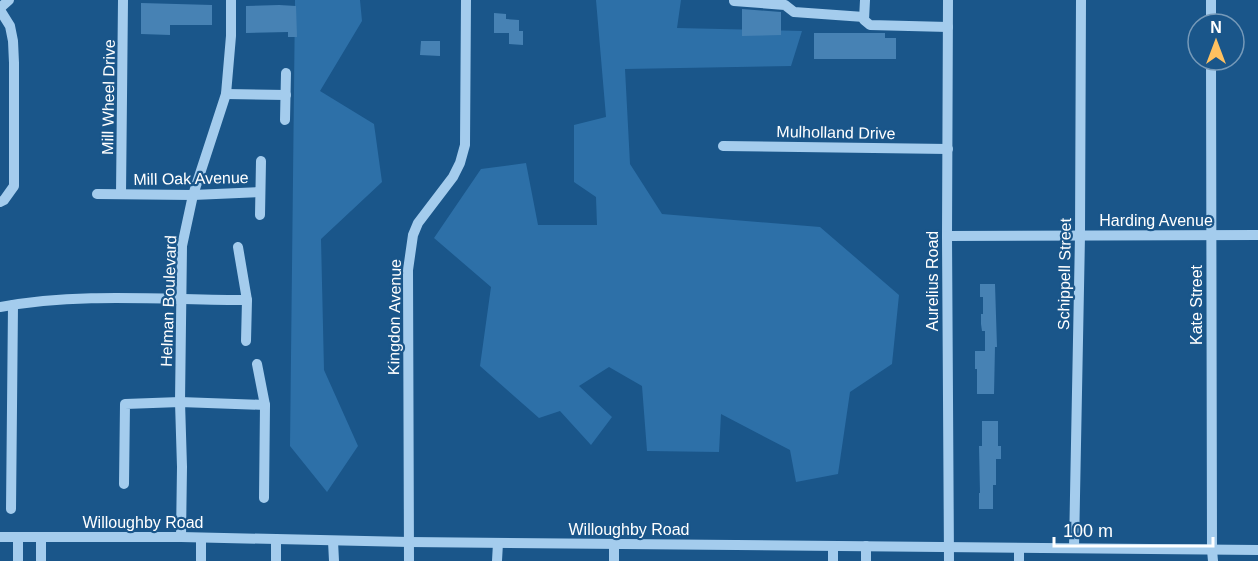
<svg xmlns="http://www.w3.org/2000/svg" width="1258" height="561" viewBox="0 0 1258 561" font-family="Helvetica,sans-serif">
<style>
.green{fill:#2d70a8}
.building{fill:#4782b4}
.lines{fill:none;stroke-linecap:round;stroke-linejoin:round}
.minor{stroke:#a4cced;stroke-width:10}
.labels{text-anchor:middle;stroke-width:4.5;stroke-linejoin:round;paint-order:stroke}
.street-label{font-size:16px;fill:#fff;stroke:#1a568a}
</style>
<rect width="100%" height="100%" fill="#1a568a"/>
<g class="green">
<polygon points="295,0 360,0 362,21 320,91 374,124 382,182 321,239 324,370 358,446 327,492 290,446"/>
<polygon points="596,0 681,0 677,28 802,31 791,66 625,69 630,164 662,214 820,227 899,295 892,364 850,392 838,474 796,482 790,450 721,414 719,452 647,451 642,386 609,367 579,386 612,417 591,445 560,411 539,418 480,366 491,287 434,238 481,169 526,163 538,225 597,225 596,197 574,182 574,125 606,117"/>
</g>
<g class="building">
<polygon points="141,3 212,5 212,25 170,25 170,35 141,34"/>
<polygon points="279,5 296,6 297,37 288,37 288,32 246,33 246,6"/>
<polygon points="742,9 781,12 781,35 742,36"/>
<polygon points="494,13 506,14 506,19 519,20 519,31 523,31 523,45 509,44 509,33 494,33"/>
<polygon points="814,33 885,33 885,38 896,38 896,59 814,59"/>
<polygon points="421,41 440,41 440,56 420,55"/>
<polygon points="980,284 995,284 997,347 995,347 994,394 977,394 977,369 975,369 975,351 985,351 985,331 982,331 981,324 981,314 983,314 983,297 980,297"/>
<polygon points="982,421 998,421 998,446 1001,446 1001,459 996,459 996,485 993,485 993,509 979,509 979,493 980,493 979,446 982,446"/>
</g>
<g class="lines">
<g class="minor">
<polyline points="865,0 864,20 870,25 948,27"/>
<polyline points="948,0 947,236 949,561"/>
<polyline points="734,1 785,5 794,12 864,17"/>
<polyline points="0,8 9,0"/>
<polyline points="0,10 10,26 13,41 14,63 14,186 4,200 0,202"/>
<polyline points="1211,24 1211,0"/>
<polyline points="1211,60 1212,550 1213,561"/>
<polyline points="226,94 286,95"/>
<polyline points="285,120 286,73"/>
<polyline points="723,146 948,149"/>
<polyline points="97,194 193,195 260,192"/>
<polyline points="121,194 123,0"/>
<polyline points="260,215 261,161"/>
<polyline points="947,236 1258,235"/>
<polyline points="238,247 247,300 246,341"/>
<path d="M0 307C81 292 165 300 247 300"/>
<polyline points="257,364 265,405 264,498"/>
<polyline points="124,484 125,404 180,402 265,405"/>
<polyline points="11,509 13,305"/>
<polyline points="0,537 181,537 409,542 1258,550"/>
<polyline points="18,537 18,561"/>
<polyline points="41,537 41,561"/>
<polyline points="181,537 182,467 180,402 182,246 193,195 226,94 231,36 231,0"/>
<polyline points="201,538 201,561"/>
<polyline points="276,539 276,561"/>
<polyline points="333,541 334,561"/>
<polyline points="614,544 614,561"/>
<polyline points="866,546 866,561"/>
<polyline points="1019,548 1019,561"/>
<polyline points="1074,548 1080,236 1081,0"/>
<polyline points="409,561 408,270 413,235 418,223 453,177 460,163 465,145 466,0"/>
<polyline points="497,561 498,543"/>
<polyline points="833,561 833,546"/>
</g>
</g>
<g class="labels">
<g class="street-label">
<text transform="translate(108 97) rotate(-89)" y="6">Mill Wheel Drive</text>
<text transform="translate(836 132) rotate(1)" y="6">Mulholland Drive</text>
<text transform="translate(191 178) rotate(-1)" y="6">Mill Oak Avenue</text>
<text x="1156" y="226">Harding Avenue</text>
<text transform="translate(1064 274) rotate(-89)" y="6">Schippell Street</text>
<text transform="translate(932 281) rotate(-90)" y="6">Aurelius Road</text>
<text transform="translate(168 301) rotate(-88)" y="6">Helman Boulevard</text>
<text transform="translate(1196 305) rotate(-90)" y="6">Kate Street</text>
<text transform="translate(394 317) rotate(-89)" y="6">Kingdon Avenue</text>
<text x="143" y="528">Willoughby Road</text>
<text x="629" y="535">Willoughby Road</text>
</g>
</g>
<g transform="translate(1216 42)"><circle r="28" fill="#1a568a" stroke="#769ab9" stroke-width="1.5"/>
<path d="M0-4.5L10 22L0 15L-10 22Z" fill="#ffc160"/>
<text y="-9" font-size="16" font-weight="bold" text-anchor="middle" fill="#ffffff">N</text>
</g>
<path d="M1054 537v9h159v-9" fill="none" stroke="#ffffff" stroke-width="3"/>
<text x="1063" y="537" font-size="18" fill="#ffffff" stroke="#1a568a" stroke-width="4.5" paint-order="stroke">100 m</text>
</svg>
